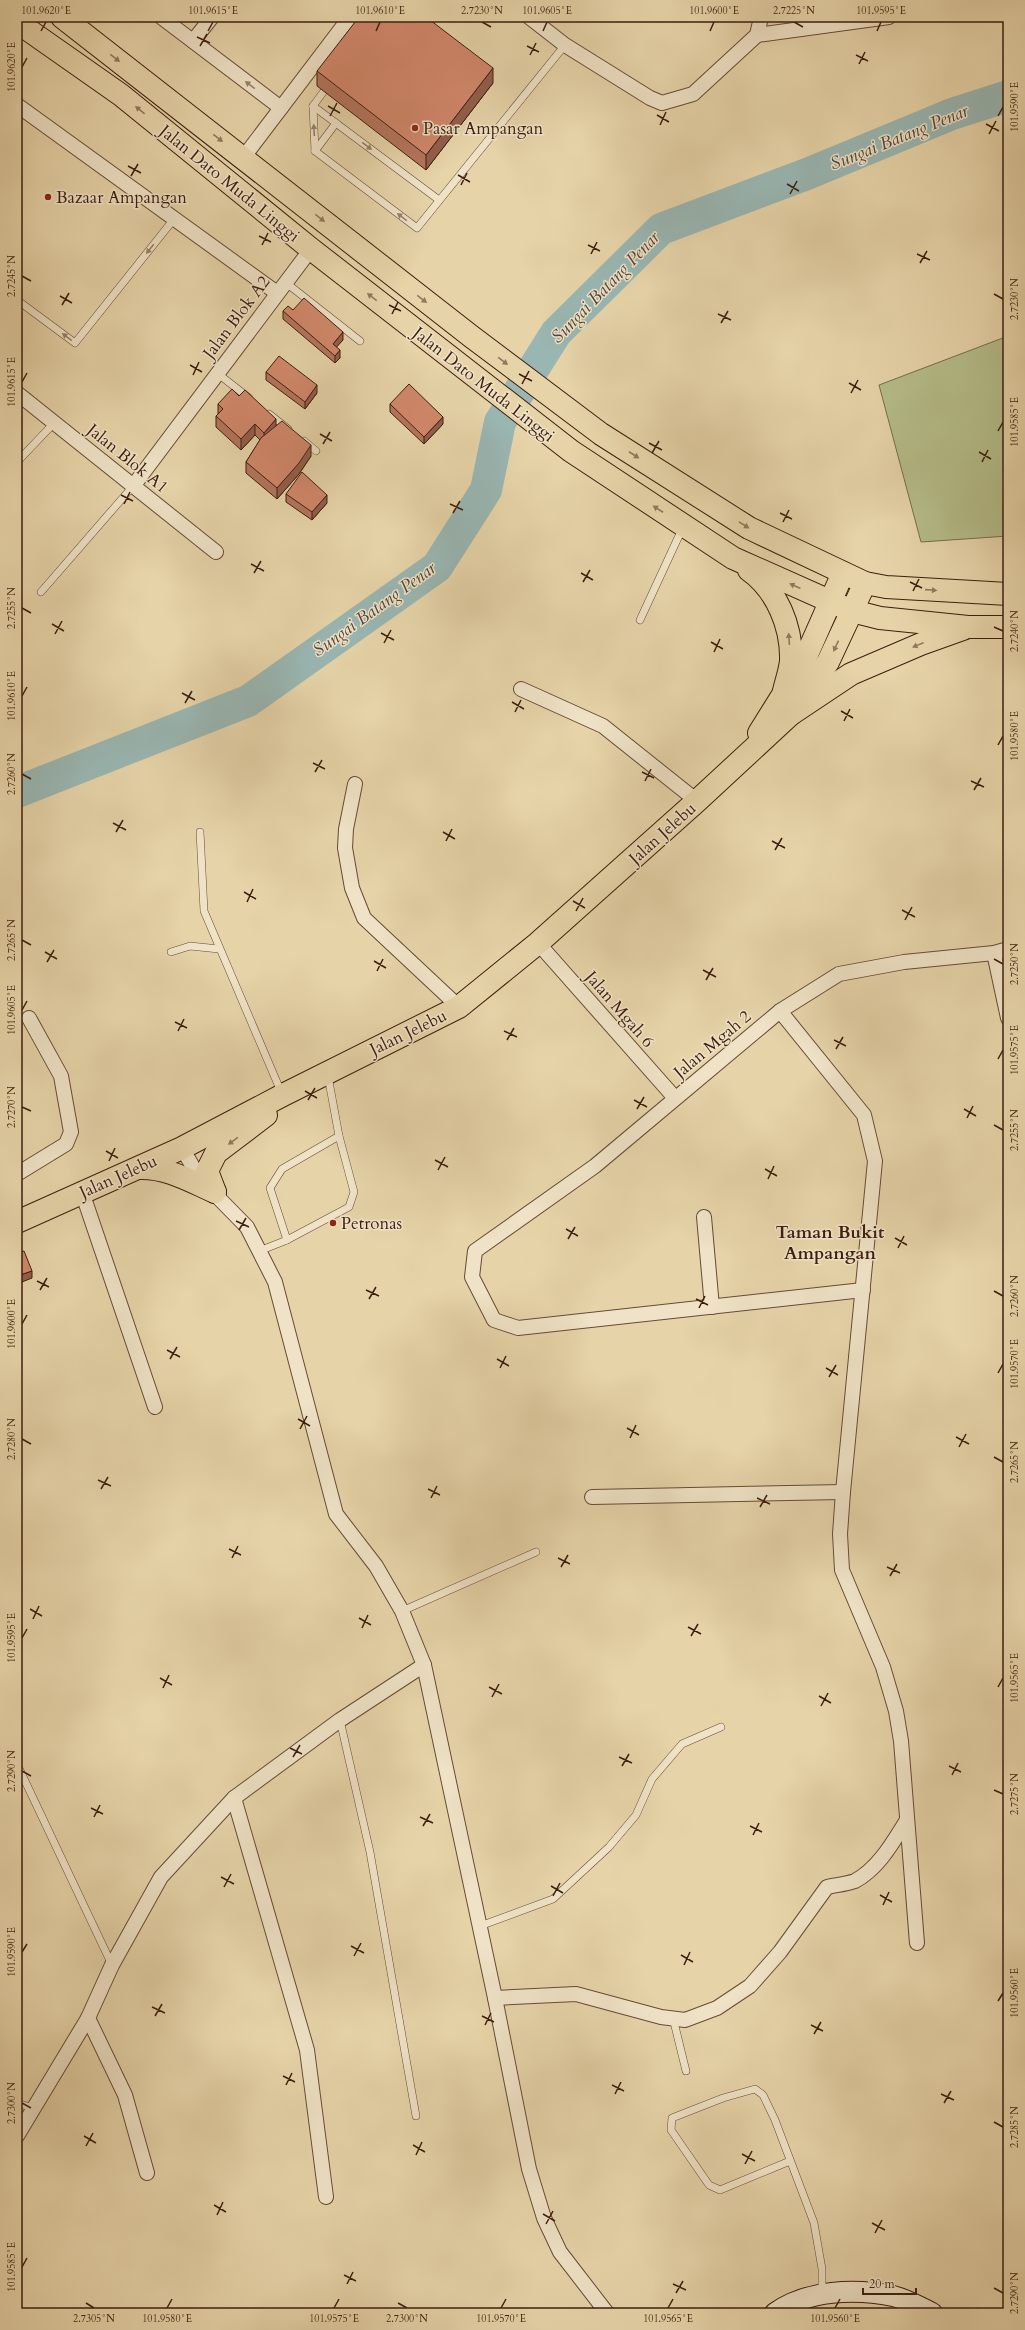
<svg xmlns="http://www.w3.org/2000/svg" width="1025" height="2330" viewBox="0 0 1025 2330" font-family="Cardo,serif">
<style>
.green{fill:#b4bc88;stroke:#786d4c}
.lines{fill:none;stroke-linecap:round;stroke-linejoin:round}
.river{stroke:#99b6b2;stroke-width:32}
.service-casing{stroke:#664b35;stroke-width:8}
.minor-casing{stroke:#664b35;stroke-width:16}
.secondary-casing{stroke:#3c1e0f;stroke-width:22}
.primary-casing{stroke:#3c1e0f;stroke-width:24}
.trunk-casing{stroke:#3c1e0f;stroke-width:24}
.service{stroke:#efe2c6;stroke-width:7}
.minor{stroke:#efe2c6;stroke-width:14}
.secondary{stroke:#efe2c6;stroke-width:20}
.primary{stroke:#e6d3a8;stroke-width:22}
.trunk{stroke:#e6d3a8;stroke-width:22}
.wall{fill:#b4745c;stroke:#3c1e0f}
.shaded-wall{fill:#925e4b;stroke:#3c1e0f}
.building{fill:#d1876b;stroke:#3c1e0f}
.oneway{fill:#91785c}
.oneway2{fill:#96806a}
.ticks{fill:none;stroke:#3c1e0f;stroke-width:1.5}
.poi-dot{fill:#8f2418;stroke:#efe2c6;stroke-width:1.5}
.labels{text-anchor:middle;stroke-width:3;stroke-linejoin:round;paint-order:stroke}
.poi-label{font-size:17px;fill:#3c1e0f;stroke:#efe2c6;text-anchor:start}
.street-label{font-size:17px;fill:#3c1e0f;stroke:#efe2c6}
.water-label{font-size:18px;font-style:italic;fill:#534438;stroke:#efe2c6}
.neighbourhood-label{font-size:18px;font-weight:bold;fill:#3c1e0f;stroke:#efe2c6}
.neatline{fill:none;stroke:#3c1e0f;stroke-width:1.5}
.ticks-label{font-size:10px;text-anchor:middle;fill:#3c1e0f}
</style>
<rect width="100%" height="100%" fill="#e6d3a8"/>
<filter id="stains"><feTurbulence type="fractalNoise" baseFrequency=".005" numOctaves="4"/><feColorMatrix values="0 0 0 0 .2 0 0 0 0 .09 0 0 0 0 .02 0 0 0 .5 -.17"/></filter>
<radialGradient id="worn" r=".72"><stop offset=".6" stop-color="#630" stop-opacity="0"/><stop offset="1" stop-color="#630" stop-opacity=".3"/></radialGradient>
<polygon class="green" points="1008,336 1008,536 921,542 879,385"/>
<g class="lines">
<polyline class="river" points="17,792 248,701 437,567 486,490 500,422 556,333 661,229 807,174 952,114 1008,96"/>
<defs>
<g id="service">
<polyline points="324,91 313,106 315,151 417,228 565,45"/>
<polyline points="313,106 439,200"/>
<polyline points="315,151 336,123"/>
<polyline points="285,282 360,341"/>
<polyline points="17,300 75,343 174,219"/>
<polyline points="217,373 249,398"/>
<polyline points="269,414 288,429"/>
<polyline points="304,441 316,451"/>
<polyline points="17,462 55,422"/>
<polyline points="41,592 134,485"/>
<polyline points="640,620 683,527"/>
<polyline points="200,832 204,911 282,1094"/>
<polyline points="171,952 190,946 219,949"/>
<polyline points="287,1240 270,1188 282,1169 339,1136"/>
<polyline points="259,1251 287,1240 349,1207 354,1192 339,1136 328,1076"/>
<polyline points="402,1611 536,1552"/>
<polyline points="340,1720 370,1852 416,2116"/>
<polyline points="17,1764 112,1965"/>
<polyline points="480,1926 553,1899 609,1847 636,1815 652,1779 682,1744 721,1727"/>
<polyline points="673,2018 686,2071"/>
<polyline points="17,2103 33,2108"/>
<polyline points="790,2161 720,2190 709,2185 671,2130 672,2118 723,2098 755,2089 763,2095 775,2120 814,2223 822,2269 822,2292"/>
</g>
<g id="minor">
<polyline points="161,17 281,108"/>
<polyline points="529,17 565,45 650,98 662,103 693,94 757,35 761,17"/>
<polyline points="757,35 889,17"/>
<polyline points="193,41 212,17"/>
<polyline points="17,105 277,293"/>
<polyline points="243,158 350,17"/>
<polyline points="17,393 216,552"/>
<polyline points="134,485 311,249"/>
<polyline points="521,689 603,726 697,801"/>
<polyline points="355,784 346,829 345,848 352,888 364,918 459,1007"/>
<polyline points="538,943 675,1098"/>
<polyline points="994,953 1008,1018"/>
<polyline points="780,1011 864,1115 875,1161 843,1492 840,1534 842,1570 883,1667 896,1711 901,1741 917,1943"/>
<polyline points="182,1148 200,1179 247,1227 275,1282 336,1514 376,1566 402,1611 424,1665 495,1998 529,2169 544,2218 560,2252 607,2313"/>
<polyline points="17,1174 66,1144 71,1132 61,1076 29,1018"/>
<polyline points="82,1192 155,1407"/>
<polyline points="704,1217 712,1307"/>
<polyline points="863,1290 518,1328 494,1320 472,1277 475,1251 595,1166 780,1011 839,974 904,962 994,953 1008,949"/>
<polyline points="592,1497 843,1492"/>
<polyline points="234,1798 307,2050 326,2197"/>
<path d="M495 1998 576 1994 661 2017 685 2020 717 2008 750 1986 780 1952 827 1887C836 1885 847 1884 855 1881 879 1868 893 1842 907 1820"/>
<polyline points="17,2136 88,2018"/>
<polyline points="147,2173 125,2095 88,2018 112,1965 161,1877 234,1798 340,1720 424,1665"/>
</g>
<path id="secondary" d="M775 2313C807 2290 855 2288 893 2296 906 2299 920 2307 932 2313"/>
<g id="primary">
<polyline points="759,733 804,661 843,573"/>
<path d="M139 1168C167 1167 190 1181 215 1192"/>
<polyline points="215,1192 207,1171 216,1153 266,1115"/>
<polyline points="17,1222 182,1148 283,1095 459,1007 538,943 697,801 791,714 828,662 865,583"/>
</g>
<g id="trunk">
<polyline points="62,17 472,337 601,434 749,528 865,583 886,587 1008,594"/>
<polyline points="17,22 121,95 311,249 571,451 733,558 852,611 880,618 968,627 1008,627"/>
<path d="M749 570C777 590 792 627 791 661 790 671 786 682 784 691"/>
<polyline points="791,714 851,674 921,644 963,629"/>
</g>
</defs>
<use href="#service" class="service-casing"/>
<use href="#minor" class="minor-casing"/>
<use href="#secondary" class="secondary-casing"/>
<use href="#primary" class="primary-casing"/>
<use href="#trunk" class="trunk-casing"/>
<use href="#service" class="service"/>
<use href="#minor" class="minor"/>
<use href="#secondary" class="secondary"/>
<use href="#primary" class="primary"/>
<use href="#trunk" class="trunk"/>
</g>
<g class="wall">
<polygon points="317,71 493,83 426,170 317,86"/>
<polygon points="293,310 343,340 336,347 340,358 335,363 283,319 283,311"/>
<polygon points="266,372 317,393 305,409 266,380"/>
<polygon points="239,396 276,426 311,456 299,474 277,499 246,473 246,462 260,440 255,435 241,450 216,427 216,416 218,414 218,404"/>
<polygon points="390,404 443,424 424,444 390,412"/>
<polygon points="286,494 327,503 312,520 286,502"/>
</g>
<g class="shaded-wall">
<polygon points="493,68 493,83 426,170 426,155"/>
<polygon points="343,332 343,340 333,351 333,344"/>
<polygon points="340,350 340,358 335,363 335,356"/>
<polygon points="317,385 317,393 305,409 305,402"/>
<polygon points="443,417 443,424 424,444 424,437"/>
<polygon points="276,419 276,430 264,444 264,433"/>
<polygon points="255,424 255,435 241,450 241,439"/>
<polygon points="311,445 311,456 299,474 277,499 277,488"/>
<polygon points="327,495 327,503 312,520 312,512"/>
<polygon points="32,1271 32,1278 17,1284 17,1276"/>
</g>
<g class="building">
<polygon points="359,17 426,17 493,68 426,155 317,71"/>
<polygon points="304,298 343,332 333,344 340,350 335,356 283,311 288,306 293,310"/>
<polygon points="279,356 317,385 305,402 266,372"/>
<polygon points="409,384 443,417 424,437 390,404"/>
<polygon points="232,389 239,396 245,390 276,419 264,433 255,424 241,439 216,416 223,409 218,404"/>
<polygon points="282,421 311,445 299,463 277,488 246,462 261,438"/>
<polygon points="302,472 327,495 312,512 286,494"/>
<polygon points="24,1251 32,1271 17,1276 17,1253"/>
</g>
<defs><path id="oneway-solid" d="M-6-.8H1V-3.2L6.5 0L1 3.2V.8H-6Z"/></defs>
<g class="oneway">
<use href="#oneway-solid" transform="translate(115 58) rotate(38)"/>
<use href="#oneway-solid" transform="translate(140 110) rotate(-141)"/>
<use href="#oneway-solid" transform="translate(218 138) rotate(38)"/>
<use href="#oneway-solid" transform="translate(320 218) rotate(38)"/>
<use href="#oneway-solid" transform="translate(372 297) rotate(-142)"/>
<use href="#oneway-solid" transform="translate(422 299) rotate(38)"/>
<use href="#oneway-solid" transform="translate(503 361) rotate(37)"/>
<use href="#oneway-solid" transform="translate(634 455) rotate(33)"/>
<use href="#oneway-solid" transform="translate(658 509) rotate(-147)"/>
<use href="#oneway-solid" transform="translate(744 525) rotate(32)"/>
<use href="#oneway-solid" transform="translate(795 586) rotate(-156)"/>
<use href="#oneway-solid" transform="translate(931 590) rotate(4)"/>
<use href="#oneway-solid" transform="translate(789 639) rotate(-94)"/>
<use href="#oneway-solid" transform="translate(918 645) rotate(158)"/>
<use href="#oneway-solid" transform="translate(836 646) rotate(115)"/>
<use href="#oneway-solid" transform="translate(233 1141) rotate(144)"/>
</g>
<g class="oneway2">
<use href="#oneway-solid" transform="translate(250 85) rotate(-143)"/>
<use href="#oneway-solid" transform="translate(314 130) rotate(-93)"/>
<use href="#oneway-solid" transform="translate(367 146) rotate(37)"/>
<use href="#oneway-solid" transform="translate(402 217) rotate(-143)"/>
<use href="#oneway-solid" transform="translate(150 249) rotate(129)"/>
<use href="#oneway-solid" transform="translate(67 337) rotate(-143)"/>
</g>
<path class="ticks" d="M482 22 491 27M794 22 803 27M41 31 46 22M208 31 213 22M376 31 380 22M543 31 547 22M710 31 714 22M877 31 881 22M197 37 210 43M200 46 207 34M527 46 539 52M530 55 536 43M856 55 868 61M859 64 865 52M22 67 27 58M328 106 340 113M657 115 669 122M330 116 337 103M998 116 1003 107M986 124 999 131M660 125 666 112M989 134 996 121M128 166 141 173M458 175 470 182M131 176 138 164M787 184 799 191M461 185 467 173M790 194 797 181M259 236 271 242M262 245 268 233M588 245 600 251M591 254 597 242M917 254 930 260M920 263 927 251M22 276 31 281M994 294 1003 299M60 296 72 303M62 305 69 293M389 305 401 311M392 314 398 302M718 314 731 320M721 323 728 311M190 365 202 372M519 374 532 381M193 375 199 362M22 382 27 373M849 383 861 390M522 384 529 371M851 393 858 380M998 431 1003 422M320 434 332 441M649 443 662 450M323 444 330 432M979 452 991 459M652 453 659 441M982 462 988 450M121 495 133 501M124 504 130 492M450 504 463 510M453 513 460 501M780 513 792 519M783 522 789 510M251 564 264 571M254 573 261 561M581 573 593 580M583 582 590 570M910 582 922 588M913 591 919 579M22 608 31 613M52 624 64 631M994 627 1003 631M381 633 394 640M55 634 62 621M711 642 723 649M384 643 391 630M714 652 720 639M182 693 195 700M22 696 27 687M512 702 524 709M185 703 192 691M841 711 853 718M515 712 521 700M844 721 850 709M998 745 1003 736M313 763 325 769M315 772 322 760M642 772 654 778M22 774 31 779M645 781 651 769M971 781 984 787M974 790 981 778M113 823 126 830M116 832 123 820M443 832 455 839M446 841 452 829M772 841 785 848M775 850 782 838M244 892 256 899M573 901 585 908M247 902 253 889M902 910 915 917M576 911 583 898M905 920 912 907M22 940 31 945M45 952 57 959M994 959 1003 964M374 961 386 968M47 962 54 950M703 970 716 977M377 971 383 959M706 980 713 968M22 1010 27 1001M175 1022 187 1028M178 1031 184 1019M504 1031 517 1037M507 1040 514 1028M834 1040 846 1046M836 1049 843 1037M998 1059 1003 1050M305 1091 317 1098M308 1100 315 1088M634 1100 647 1107M22 1107 31 1111M637 1109 644 1097M964 1109 976 1116M967 1118 973 1106M994 1125 1003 1130M106 1151 118 1158M435 1160 448 1167M109 1161 115 1148M765 1169 777 1176M438 1170 445 1157M768 1179 774 1166M236 1221 249 1227M566 1229 578 1236M239 1230 246 1218M895 1238 907 1245M568 1239 575 1227M898 1248 904 1236M37 1281 49 1287M40 1290 47 1278M366 1290 379 1296M994 1291 1003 1296M369 1299 376 1287M696 1299 708 1305M699 1308 705 1296M22 1324 27 1315M167 1350 180 1357M170 1359 177 1347M497 1359 509 1366M500 1368 506 1356M826 1368 838 1375M998 1373 1003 1364M829 1377 836 1365M298 1419 310 1426M627 1428 639 1435M300 1429 307 1416M956 1437 969 1444M630 1438 636 1425M22 1439 31 1444M959 1447 966 1434M994 1457 1003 1462M98 1480 111 1486M101 1489 108 1477M428 1489 440 1495M431 1498 437 1486M757 1498 770 1504M760 1507 767 1495M229 1549 241 1555M232 1558 238 1546M558 1558 570 1564M561 1567 568 1555M887 1567 900 1573M890 1576 897 1564M30 1609 42 1616M359 1618 371 1625M33 1619 39 1606M688 1627 701 1634M362 1628 368 1615M691 1636 698 1624M22 1638 27 1629M160 1678 172 1685M489 1687 502 1694M998 1687 1003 1678M163 1688 169 1675M819 1696 831 1703M492 1697 499 1684M821 1706 828 1693M290 1748 302 1754M293 1757 300 1745M619 1757 632 1763M622 1766 629 1754M949 1766 961 1772M22 1771 31 1776M952 1775 958 1763M994 1790 1003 1794M91 1808 103 1814M94 1817 100 1805M420 1817 433 1823M423 1826 430 1814M750 1826 762 1832M753 1835 759 1823M221 1877 234 1884M551 1886 563 1893M224 1887 231 1874M880 1895 892 1902M553 1896 560 1883M883 1905 889 1892M351 1946 364 1953M22 1952 27 1944M681 1955 693 1962M354 1956 361 1943M684 1965 690 1952M998 2001 1003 1993M152 2007 165 2013M155 2016 162 2004M482 2016 494 2022M485 2025 491 2013M811 2025 823 2031M814 2034 821 2022M283 2076 295 2082M286 2085 292 2073M612 2085 624 2091M615 2094 621 2082M941 2094 954 2100M22 2103 31 2108M944 2103 951 2091M994 2122 1003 2127M84 2136 96 2143M413 2145 425 2152M86 2146 93 2133M742 2154 755 2161M416 2155 422 2142M745 2164 752 2151M214 2205 226 2212M543 2214 555 2221M217 2215 223 2202M872 2223 885 2230M546 2224 553 2211M875 2233 882 2220M22 2267 27 2258M344 2275 356 2281M347 2284 353 2272M673 2284 686 2290M994 2288 1003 2293M676 2293 683 2281M86 2303 94 2308M398 2303 407 2308M167 2308 172 2299M334 2308 339 2299M501 2308 506 2299M668 2308 673 2299M835 2308 840 2299"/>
<g class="poi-dot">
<circle cx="415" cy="128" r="4"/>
<circle cx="48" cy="197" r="4"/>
<circle cx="333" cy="1223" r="4"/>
</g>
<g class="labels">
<g class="poi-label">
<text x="423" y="134">Pasar Ampangan</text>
<text x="56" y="203">Bazaar Ampangan</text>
<text x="341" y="1229">Petronas</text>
</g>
<g class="street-label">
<text transform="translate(230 183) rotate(39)" y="6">Jalan Dato Muda Linggi</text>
<text transform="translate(236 317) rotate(-53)" y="6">Jalan Blok A2</text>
<text transform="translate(484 384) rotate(38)" y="6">Jalan Dato Muda Linggi</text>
<text transform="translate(128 458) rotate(39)" y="6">Jalan Blok A1</text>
<text transform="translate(662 833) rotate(-42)" y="6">Jalan Jelebu</text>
<text transform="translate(620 1009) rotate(49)" y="6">Jalan Mgah 6</text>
<text transform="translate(408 1032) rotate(-26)" y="6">Jalan Jelebu</text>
<text transform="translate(712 1044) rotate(-40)" y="6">Jalan Mgah 2</text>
<text transform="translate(118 1176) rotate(-24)" y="6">Jalan Jelebu</text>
</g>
<g class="water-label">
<text transform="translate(899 137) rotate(-22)" y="6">Sungai Batang Penar</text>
<text transform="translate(605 287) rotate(-46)" y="6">Sungai Batang Penar</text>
<text transform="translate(374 609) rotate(-36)" y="6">Sungai Batang Penar</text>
</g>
<g class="neighbourhood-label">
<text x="830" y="1238">Taman Bukit<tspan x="830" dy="21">Ampangan</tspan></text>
</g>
</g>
<rect width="1025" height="2330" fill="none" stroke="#e6d3a8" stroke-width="44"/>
<path d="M863 2288v6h53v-6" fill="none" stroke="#3c1e0f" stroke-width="2"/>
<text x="869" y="2288" font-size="12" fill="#3c1e0f" stroke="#efe2c6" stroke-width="3" paint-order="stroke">20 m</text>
<rect x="22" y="22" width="981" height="2286" class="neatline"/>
<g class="ticks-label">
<text x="46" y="14">101.9620°E</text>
<text x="213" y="14">101.9615°E</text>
<text x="380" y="14">101.9610°E</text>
<text x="482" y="14">2.7230°N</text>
<text x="547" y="14">101.9605°E</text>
<text x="714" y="14">101.9600°E</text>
<text x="794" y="14">2.7225°N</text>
<text x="881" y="14">101.9595°E</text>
<text transform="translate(11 67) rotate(-90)" y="4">101.9620°E</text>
<text transform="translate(1014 107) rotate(-90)" y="4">101.9590°E</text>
<text transform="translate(11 276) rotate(-90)" y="4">2.7245°N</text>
<text transform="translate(1014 299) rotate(-90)" y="4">2.7230°N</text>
<text transform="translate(11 382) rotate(-90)" y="4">101.9615°E</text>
<text transform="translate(1014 422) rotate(-90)" y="4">101.9585°E</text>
<text transform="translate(11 608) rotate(-90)" y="4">2.7255°N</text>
<text transform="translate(1014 631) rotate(-90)" y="4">2.7240°N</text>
<text transform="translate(11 696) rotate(-90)" y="4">101.9610°E</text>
<text transform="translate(1014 736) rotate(-90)" y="4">101.9580°E</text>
<text transform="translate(11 774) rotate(-90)" y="4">2.7260°N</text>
<text transform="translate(11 940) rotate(-90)" y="4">2.7265°N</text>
<text transform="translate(1014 964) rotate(-90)" y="4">2.7250°N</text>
<text transform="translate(11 1010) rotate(-90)" y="4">101.9605°E</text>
<text transform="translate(1014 1050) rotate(-90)" y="4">101.9575°E</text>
<text transform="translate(11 1107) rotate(-90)" y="4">2.7270°N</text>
<text transform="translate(1014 1130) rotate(-90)" y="4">2.7255°N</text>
<text transform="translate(1014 1296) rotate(-90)" y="4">2.7260°N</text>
<text transform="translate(11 1324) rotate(-90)" y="4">101.9600°E</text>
<text transform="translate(1014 1364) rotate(-90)" y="4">101.9570°E</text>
<text transform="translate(11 1439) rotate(-90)" y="4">2.7280°N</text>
<text transform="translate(1014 1462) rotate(-90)" y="4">2.7265°N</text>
<text transform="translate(11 1638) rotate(-90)" y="4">101.9595°E</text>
<text transform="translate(1014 1678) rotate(-90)" y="4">101.9565°E</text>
<text transform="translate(11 1771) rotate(-90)" y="4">2.7290°N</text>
<text transform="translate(1014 1794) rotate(-90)" y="4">2.7275°N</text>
<text transform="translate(11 1952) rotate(-90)" y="4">101.9590°E</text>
<text transform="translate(1014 1993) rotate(-90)" y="4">101.9560°E</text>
<text transform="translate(11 2103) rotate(-90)" y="4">2.7300°N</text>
<text transform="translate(1014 2127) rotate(-90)" y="4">2.7285°N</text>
<text transform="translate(11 2267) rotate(-90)" y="4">101.9585°E</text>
<text transform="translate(1014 2293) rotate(-90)" y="4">2.7290°N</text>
<text x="94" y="2322">2.7305°N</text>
<text x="167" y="2322">101.9580°E</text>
<text x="334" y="2322">101.9575°E</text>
<text x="407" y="2322">2.7300°N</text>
<text x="501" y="2322">101.9570°E</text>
<text x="668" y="2322">101.9565°E</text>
<text x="835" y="2322">101.9560°E</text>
</g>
<rect width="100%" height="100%" filter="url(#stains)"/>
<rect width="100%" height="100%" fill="url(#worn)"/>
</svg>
